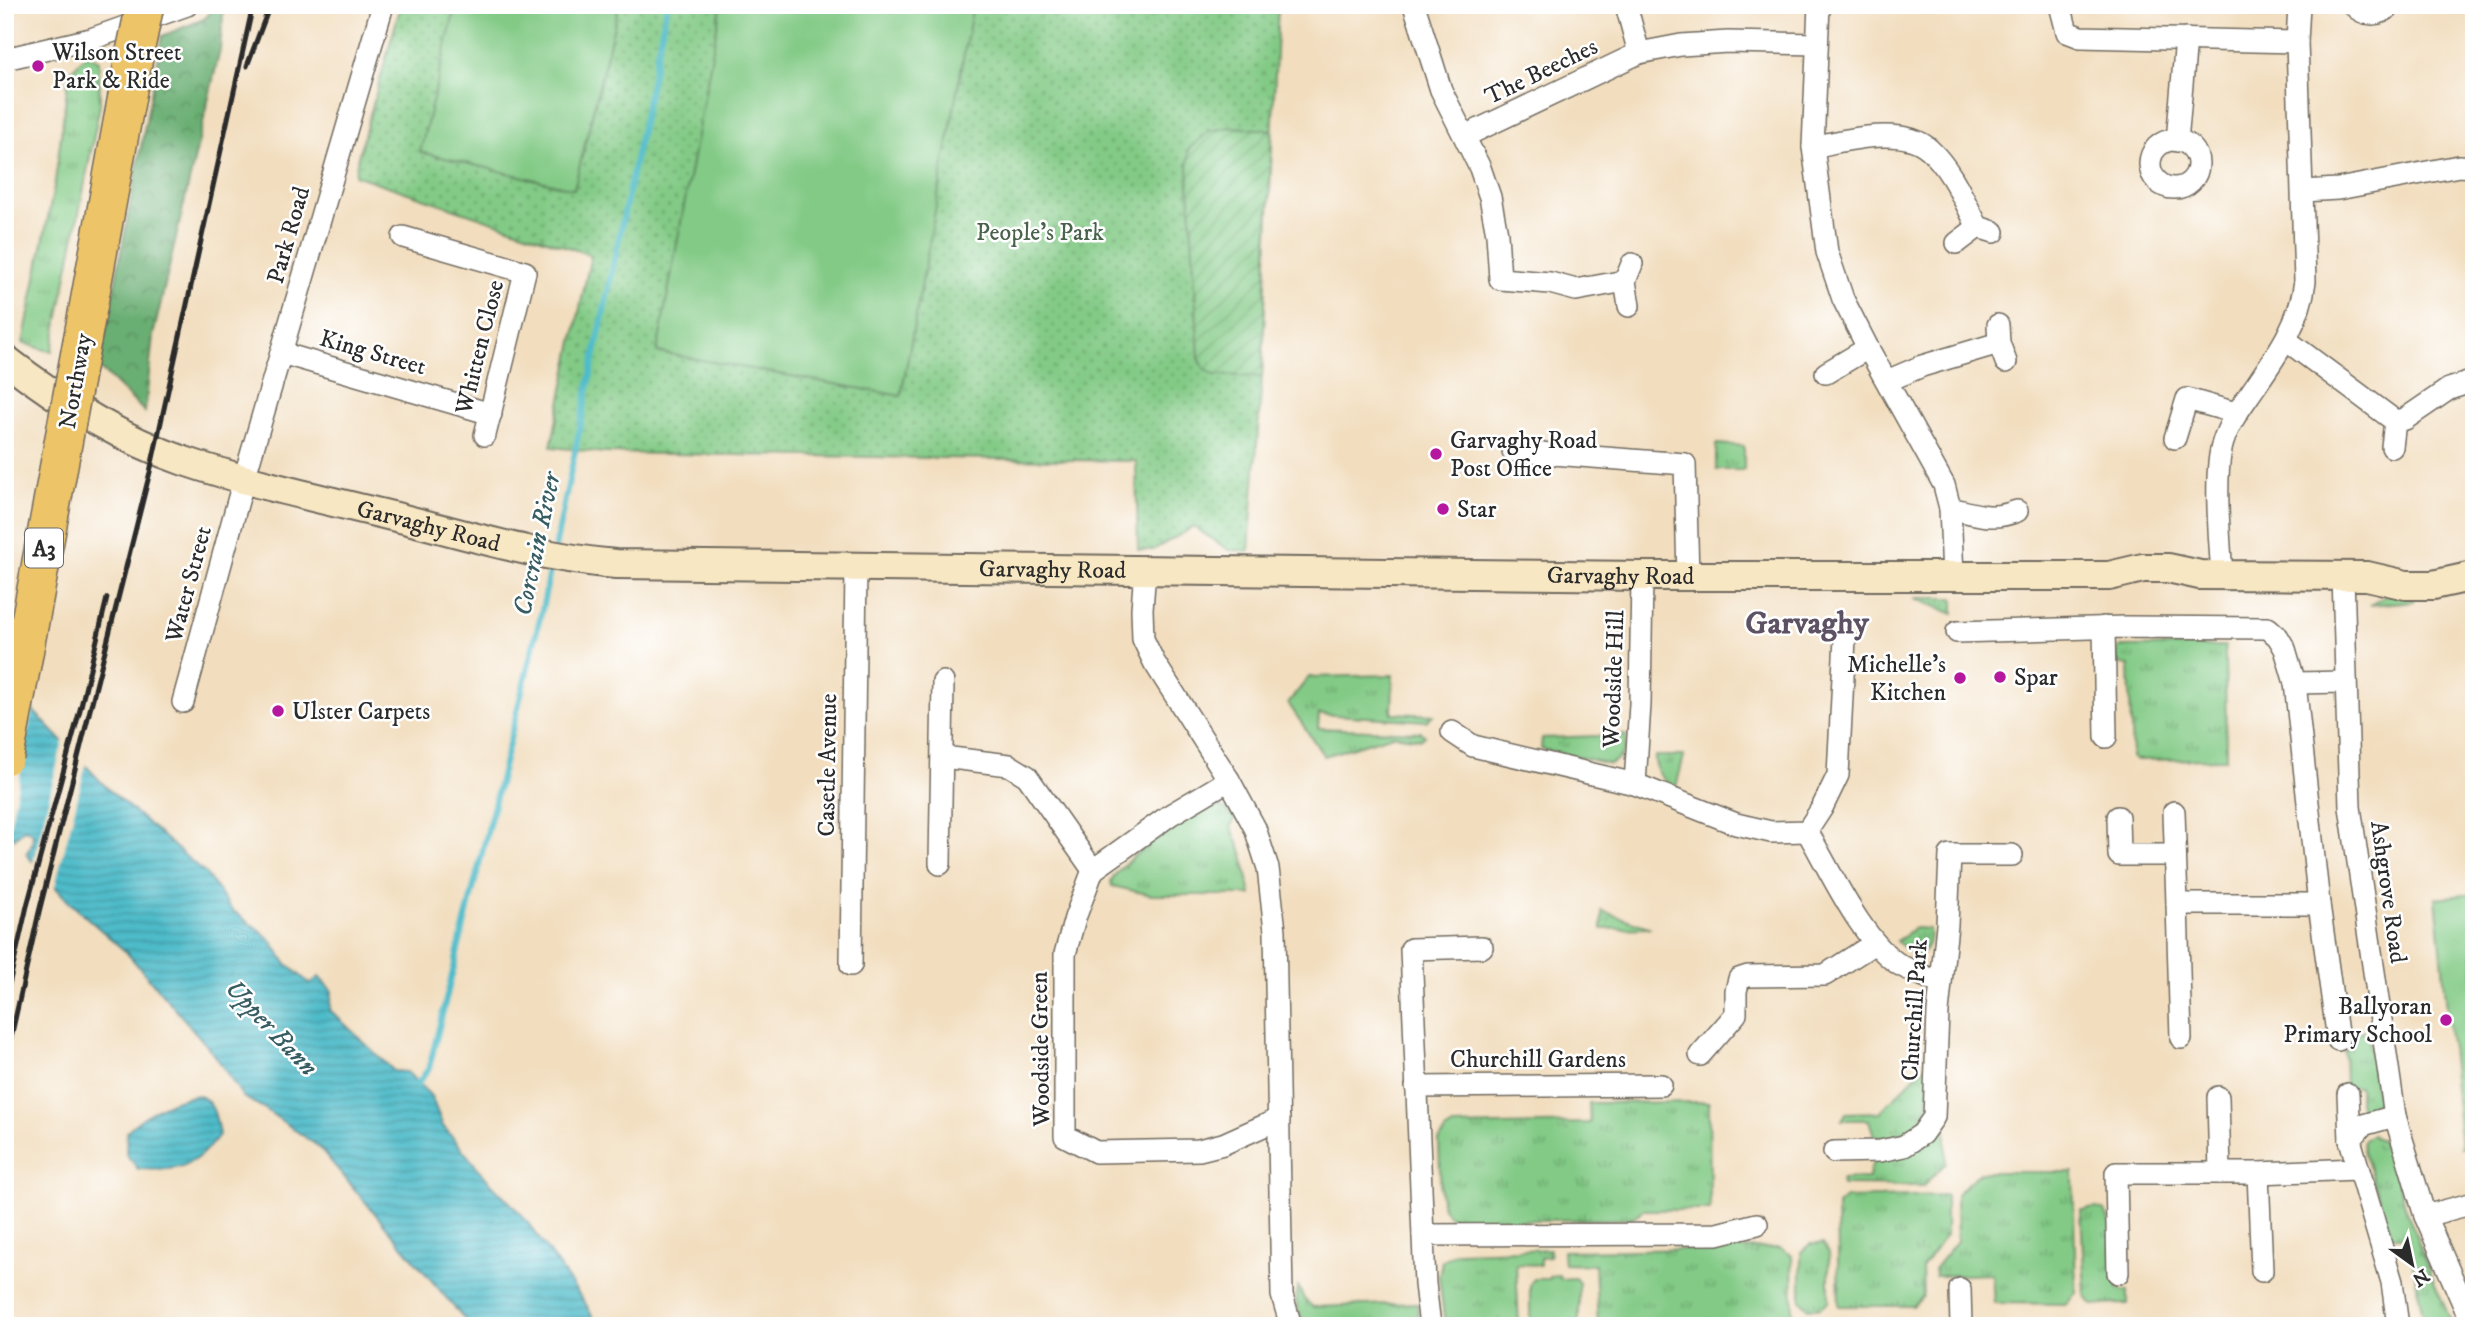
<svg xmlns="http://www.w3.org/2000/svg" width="2479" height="1331" viewBox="0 0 2479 1331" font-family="'IM FELL DW Pica',serif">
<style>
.grass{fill:url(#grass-tufts);stroke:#567a58;stroke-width:2}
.forest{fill:url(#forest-crowns);stroke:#4a6c4e;stroke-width:2}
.park{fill:url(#park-dots);stroke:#567a58;stroke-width:2}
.garden{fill:url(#garden-furrows);stroke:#567a58;stroke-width:2}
.pitch{fill:#82ca85;stroke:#567a58;stroke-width:2}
.water{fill:url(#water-rules);stroke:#3c737a;stroke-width:2}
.pier{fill:#f2debf}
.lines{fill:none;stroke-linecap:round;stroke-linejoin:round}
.stream{stroke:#4ebbc9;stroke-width:6}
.street-casing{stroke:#716a5f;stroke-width:24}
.secondary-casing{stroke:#716a5f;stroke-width:32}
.highway-casing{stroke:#716a5f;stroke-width:40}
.street{stroke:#fff;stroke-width:21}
.secondary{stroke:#f8e7c3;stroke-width:28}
.highway{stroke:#eec469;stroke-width:37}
.rail{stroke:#2b2b2b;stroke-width:5}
.highway-bridge-casing{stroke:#716a5f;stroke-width:40;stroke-linecap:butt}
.highway-bridge{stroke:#eec469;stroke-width:37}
.poi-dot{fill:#b5179e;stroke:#fff;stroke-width:2.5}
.labels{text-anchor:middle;stroke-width:5;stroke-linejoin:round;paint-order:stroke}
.shield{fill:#fff;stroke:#6b6b6b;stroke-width:2}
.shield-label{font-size:23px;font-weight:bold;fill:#2b2b2b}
.poi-label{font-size:24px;fill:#2b2b2b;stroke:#fff;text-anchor:start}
.street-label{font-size:24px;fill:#2b2b2b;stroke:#fff}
.park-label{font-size:24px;fill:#49634a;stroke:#fff}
.water-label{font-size:26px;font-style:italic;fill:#375d62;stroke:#fff}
.district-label{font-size:32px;font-weight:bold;fill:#5d5264;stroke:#fff}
</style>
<defs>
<pattern id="grass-tufts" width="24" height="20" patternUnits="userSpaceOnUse" patternTransform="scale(1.75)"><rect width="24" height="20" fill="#82ca85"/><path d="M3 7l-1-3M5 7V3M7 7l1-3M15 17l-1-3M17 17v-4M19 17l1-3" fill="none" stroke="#6ba46d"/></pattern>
<pattern id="forest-crowns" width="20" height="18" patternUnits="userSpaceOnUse" patternTransform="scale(1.75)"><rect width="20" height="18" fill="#69ae72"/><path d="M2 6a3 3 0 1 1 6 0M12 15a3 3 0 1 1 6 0" fill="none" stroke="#578e5e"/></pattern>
<pattern id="park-dots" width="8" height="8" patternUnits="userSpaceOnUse" patternTransform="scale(1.75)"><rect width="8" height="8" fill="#82ca85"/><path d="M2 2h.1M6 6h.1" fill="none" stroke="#6ba46d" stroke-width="1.8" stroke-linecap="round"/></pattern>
<pattern id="garden-furrows" width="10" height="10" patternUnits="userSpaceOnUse" patternTransform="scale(1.75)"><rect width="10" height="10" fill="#82ca85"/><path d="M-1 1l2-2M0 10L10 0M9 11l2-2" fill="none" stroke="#6ba46d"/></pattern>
<pattern id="water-rules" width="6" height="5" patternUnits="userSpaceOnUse" patternTransform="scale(1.75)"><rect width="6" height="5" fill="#4ebbc9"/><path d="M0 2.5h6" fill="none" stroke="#4198a3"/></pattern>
</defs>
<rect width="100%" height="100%" fill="#fff"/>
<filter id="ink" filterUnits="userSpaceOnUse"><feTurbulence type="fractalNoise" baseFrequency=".0143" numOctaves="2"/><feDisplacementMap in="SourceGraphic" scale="14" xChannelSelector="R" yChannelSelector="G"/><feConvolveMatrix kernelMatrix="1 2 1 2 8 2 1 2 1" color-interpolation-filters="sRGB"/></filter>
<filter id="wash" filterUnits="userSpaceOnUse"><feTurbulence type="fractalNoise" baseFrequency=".00686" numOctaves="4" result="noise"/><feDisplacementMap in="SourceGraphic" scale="28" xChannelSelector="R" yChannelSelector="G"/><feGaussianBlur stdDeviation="1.57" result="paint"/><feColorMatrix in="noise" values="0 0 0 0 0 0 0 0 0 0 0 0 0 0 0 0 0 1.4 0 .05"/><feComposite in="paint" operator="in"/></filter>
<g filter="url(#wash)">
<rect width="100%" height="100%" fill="#f2debf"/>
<g class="grass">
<polygon points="87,54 99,61 100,105 52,352 23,343 55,182 69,73"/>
<polygon points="1716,444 1744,446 1744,470 1716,470"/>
<polygon points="2394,591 2413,591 2414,601 2370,605"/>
<polygon points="1914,598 1954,598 1954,614"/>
<path d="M2225 646 2226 759 2135 760 2132 757 2129 666 2117 664C2116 657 2114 651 2120 647Z"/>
<polygon points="1393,675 1392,713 1433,715 1426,721 1319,714 1318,728 1421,732 1425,736 1421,739 1393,735 1324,756 1288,703 1309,677"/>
<path d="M1626 735C1627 750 1623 757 1610 764L1541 749 1542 738Z"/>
<path d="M1655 756H1684L1676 787C1662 780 1655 773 1655 756Z"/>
<path d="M1217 806 1226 809 1235 819 1231 826 1243 855 1251 895H1151L1112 886 1111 881C1122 860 1193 810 1217 806Z"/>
<polygon points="1602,911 1651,928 1602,929"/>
<path d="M1915 928 1929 929C1931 940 1927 951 1917 957L1896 941Z"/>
<polygon points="2367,1030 2377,1098 2373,1112 2362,1113 2359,1102 2359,1087 2345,1087 2344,1050 2351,1049 2349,1041 2351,1034"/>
<path d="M1925 1066H1930C1929 1079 1931 1095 1927 1107 1920 1131 1897 1144 1874 1136L1869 1120H1842L1846 1113 1880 1112Z"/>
<polygon points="1946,1096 1946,1163 1923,1186 1842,1185 1841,1179 1869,1178 1870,1169 1875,1160 1902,1155"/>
<polygon points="1709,1102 1710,1210 1644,1210 1630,1219 1456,1221 1447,1214 1441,1204 1439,1141 1445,1131 1453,1126 1590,1123 1589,1103"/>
<path d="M2372 1134 2374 1137 2386 1142C2402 1206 2427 1265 2453 1326H2425L2408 1238 2392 1236 2363 1151V1141Z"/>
<polygon points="1980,1172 2073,1172 2076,1292 2067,1304 1994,1303 1992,1274 1935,1276 1934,1269 1957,1241 1956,1194"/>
<polygon points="1946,1195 1946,1235 1922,1268 1923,1297 1913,1306 1839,1306 1837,1205 1846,1198"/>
<path d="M2096 1208 2105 1211C2118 1236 2105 1265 2119 1289L2128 1291V1304L2092 1305 2085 1295 2081 1210Z"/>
<polygon points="1810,1244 1823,1244 1829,1253 1829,1301 1820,1308 1808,1308 1801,1300 1801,1252"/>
<polygon points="1780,1248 1792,1255 1793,1326 1598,1326 1595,1265 1564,1264 1563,1251"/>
<polygon points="1550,1249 1549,1257 1540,1258 1540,1265 1516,1264 1519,1326 1445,1326 1439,1276 1442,1261 1457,1252"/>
<path d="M1298 1286 1304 1299 1313 1307 1417 1303 1419 1326H1307C1298 1316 1293 1299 1298 1286Z"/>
</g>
<polygon class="forest" points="217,5 224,5 220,50 153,336 145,412 99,368 162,36 204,19"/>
<polygon class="park" points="401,5 1278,5 1262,377 1249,551 1229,550 1194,527 1153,550 1138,550 1136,461 605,453 551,447 591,255 355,175 358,157"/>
<polygon class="garden" points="1231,127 1272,130 1262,377 1215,375 1205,370 1199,358 1188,167 1189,149 1209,131"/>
<g class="pitch">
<polygon points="456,5 619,5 574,189 420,152"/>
<polygon points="721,5 973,5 901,396 657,352"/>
<polygon points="2474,894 2474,1147 2461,1148 2436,898"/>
<polygon points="1559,1275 1560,1279 1575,1278 1579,1283 1579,1326 1530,1326 1530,1284 1534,1279 1549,1279 1549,1276"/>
</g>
<g class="water">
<polygon points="5,681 109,790 206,874 231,909 270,939 286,963 310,984 319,977 332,991 330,1010 394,1071 407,1072 431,1096 443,1126 487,1179 523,1216 587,1306 597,1326 470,1326 319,1147 262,1107 243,1097 214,1054 127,953 68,901 26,854 32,844 33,833 24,829 14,839 5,827"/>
<path d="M198 1095C215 1102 216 1118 219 1135 194 1168 179 1171 138 1169L126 1154 127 1131C149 1111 169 1100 198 1095Z"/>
</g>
<g class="pier">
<polygon points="5,677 33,705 8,836 5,833"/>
<polygon points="64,737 87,761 54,890 32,866"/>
</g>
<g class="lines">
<g class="stream">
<polyline points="555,548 667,5"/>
<polyline points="418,1083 429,1068 540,618 552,562"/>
</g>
</g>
</g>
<g filter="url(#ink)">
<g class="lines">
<defs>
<g id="street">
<polyline points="1414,5 1441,90 1480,168 1490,197 1497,234 1500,279 1550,283 1576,290 1625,281"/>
<polyline points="1626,5 1639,53"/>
<polyline points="1819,5 1813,147 1827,252 1843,299 1868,348 1944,485 1950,508 1953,576"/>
<polyline points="2060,5 2067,32 2080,37 2297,42"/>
<path d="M2353 5C2365 17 2380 17 2391 5"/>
<polyline points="5,59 91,39 187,5"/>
<polyline points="1465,136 1639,53 1681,45 1728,42 1817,44"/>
<circle cx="2174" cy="164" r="24"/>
<polyline points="2177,141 2186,39"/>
<path d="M1813 147C1844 140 1904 125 1929 149 1952 170 1964 201 1978 227"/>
<polyline points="2303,191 2338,189 2459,166 2474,167"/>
<polyline points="403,237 525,272 485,435"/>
<polyline points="1957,243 1978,227 1994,232"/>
<polyline points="1629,306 1625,281 1632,264"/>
<polyline points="1998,325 1999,343 2006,362"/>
<polyline points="2286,340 2395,421 2405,419 2449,389 2474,381"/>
<polyline points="281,353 491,414"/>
<polyline points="1826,373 1868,348"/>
<polyline points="1887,381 1922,366 1999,343"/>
<polyline points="2175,438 2187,399 2236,413"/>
<polyline points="2392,447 2395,421"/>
<polyline points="1513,451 1685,464 1688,576"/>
<path d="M1950 508C1976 514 1992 521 2017 511"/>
<polyline points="1145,570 1142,609 1143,639 1154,662 1229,780 1255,828 1268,868 1275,931 1282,1295 1291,1326"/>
<path d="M2222 576C2220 541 2213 473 2223 442 2229 423 2241 407 2252 391 2276 356 2300 324 2305 281L2297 42 2299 5"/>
<polyline points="2343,576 2350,807 2395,1116 2425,1216 2473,1326"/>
<polyline points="2104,627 2106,737"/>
<polyline points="1957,632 2125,627 2268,628 2278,637 2285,649 2295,683 2319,904 2338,1040"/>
<polyline points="2295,683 2346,682"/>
<polyline points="183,702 244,479 383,5"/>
<polyline points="1452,732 1473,746 1635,784 1736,824 1771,832 1807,831 1822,808 1838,775 1845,638"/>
<polyline points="943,757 1009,765 1027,776 1093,870"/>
<polyline points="1229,780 1170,815 1093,870 1075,918 1065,954 1065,1136 1096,1152 1199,1150 1223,1144 1279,1119"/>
<polyline points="1635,784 1640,704 1642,576"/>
<polyline points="2174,812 2177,904 2319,904"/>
<polyline points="2118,817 2119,855 2175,855"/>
<path d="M1807 831C1830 870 1862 942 1900 965 1913 972 1927 977 1940 983"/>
<polyline points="940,864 943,682"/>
<polyline points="2177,904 2181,1038"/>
<polyline points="851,965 856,567"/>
<polyline points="1700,1055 1736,1014 1736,991 1739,979 1748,976 1825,975 1875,943"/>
<polyline points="1416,1087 1661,1085"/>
<polyline points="2348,1094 2350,1140"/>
<polyline points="2218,1097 2220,1173"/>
<polyline points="2395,1116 2363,1125 2350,1140 2392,1282 2398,1326"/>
<polyline points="1834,1152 1880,1151 1904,1146 1922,1134 1934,1117 1938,1012 1947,925 1950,855 2012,855"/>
<polyline points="2258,1173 2262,1271"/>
<polyline points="2425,1216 2474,1203"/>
<polyline points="1423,1235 1717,1234 1757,1224"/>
<polyline points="2118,1273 2116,1173 2258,1173 2357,1169"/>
<polyline points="1960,1289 1961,1326"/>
<polyline points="1430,1326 1425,1284 1411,949 1482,947"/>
</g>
<g id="secondary">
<path id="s1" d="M5 359C59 401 119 438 184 461 255 485 331 501 404 519 474 537 543 558 616 564L1642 576H2109L2143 568H2168L2200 575 2367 576 2406 585H2433L2474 576"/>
</g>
<polyline id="highway" points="82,341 135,52"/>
</defs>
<use href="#street" class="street-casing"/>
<use href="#secondary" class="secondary-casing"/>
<use href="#highway" class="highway-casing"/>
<use href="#street" class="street"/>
<use href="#secondary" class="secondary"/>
<use href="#highway" class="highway"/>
<g class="rail">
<polyline points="247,66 270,5"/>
<polyline points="5,1002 27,906 81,706 107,598"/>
<polyline points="5,1064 39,912 150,472 253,5"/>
</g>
<defs>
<g id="highway-bridge">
<polyline points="135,52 145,5"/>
<polyline points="5,756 82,341"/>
</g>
</defs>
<use href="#highway-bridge" class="highway-bridge-casing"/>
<use href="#highway-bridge" class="highway-bridge"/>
</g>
</g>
<g class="poi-dot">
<circle cx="38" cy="66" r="7"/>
<circle cx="1436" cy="454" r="7"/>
<circle cx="1443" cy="509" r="7"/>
<circle cx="2000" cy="677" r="7"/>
<circle cx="1960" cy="678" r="7"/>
<circle cx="278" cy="711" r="7"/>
<circle cx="2446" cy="1020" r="7"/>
</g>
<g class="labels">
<rect class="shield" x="25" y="528.5" width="38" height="39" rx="5"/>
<g class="shield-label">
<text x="44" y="556">A3</text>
</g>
<g class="poi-label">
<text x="52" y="60">Wilson Street<tspan x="52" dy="28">Park &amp; Ride</tspan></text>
<text x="1450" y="448">Garvaghy Road<tspan x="1450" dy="28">Post Office</tspan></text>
<text x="1457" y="517">Star</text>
<text x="1946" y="672" text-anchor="end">Michelle's<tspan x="1946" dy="28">Kitchen</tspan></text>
<text x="2014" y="685">Spar</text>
<text x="292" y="719">Ulster Carpets</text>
<text x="2432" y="1014" text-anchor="end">Ballyoran<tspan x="2432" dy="28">Primary School</tspan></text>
</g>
<g class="street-label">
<text transform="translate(1541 71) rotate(-26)" y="8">The Beeches</text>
<text transform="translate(288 235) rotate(-74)" y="8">Park Road</text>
<text transform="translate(479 347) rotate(-76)" y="8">Whitten Close</text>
<text transform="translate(373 352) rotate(16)" y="8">King Street</text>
<text transform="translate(75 381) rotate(-80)" y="8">Northway</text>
<text dy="8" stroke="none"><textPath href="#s1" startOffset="460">Garvaghy Road</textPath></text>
<text dy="8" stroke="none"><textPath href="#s1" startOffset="1088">Garvaghy Road</textPath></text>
<text dy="8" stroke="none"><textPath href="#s1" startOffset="1656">Garvaghy Road</textPath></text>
<text transform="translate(188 584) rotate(-75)" y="8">Water Street</text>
<text transform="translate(1613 679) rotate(-88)" y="8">Woodside Hill</text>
<text transform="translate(827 765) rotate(-89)" y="8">Casetle Avenue</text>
<text transform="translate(2389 892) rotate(82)" y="8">Ashgrove Road</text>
<text transform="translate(1914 1010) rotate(-86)" y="8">Churchill Park</text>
<text transform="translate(1040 1049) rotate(-91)" y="8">Woodside Green</text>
<text x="1538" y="1067">Churchill Gardens</text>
</g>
<g class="park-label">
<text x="1040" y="240">People's Park</text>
</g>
<g class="water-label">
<text transform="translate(536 544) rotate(-78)" y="9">Corcrain River</text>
<text transform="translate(272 1027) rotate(47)" y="9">Upper Bann</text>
</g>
<g class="district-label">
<text x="1807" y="633">Garvaghy</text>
</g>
</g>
<rect width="2479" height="1331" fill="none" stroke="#fff" stroke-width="28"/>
<g transform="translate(2412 1264) rotate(147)" stroke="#ffffff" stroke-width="5" paint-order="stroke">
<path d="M0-5L12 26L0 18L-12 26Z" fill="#2b2b2b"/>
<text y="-10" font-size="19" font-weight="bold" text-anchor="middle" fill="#2b2b2b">N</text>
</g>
</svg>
